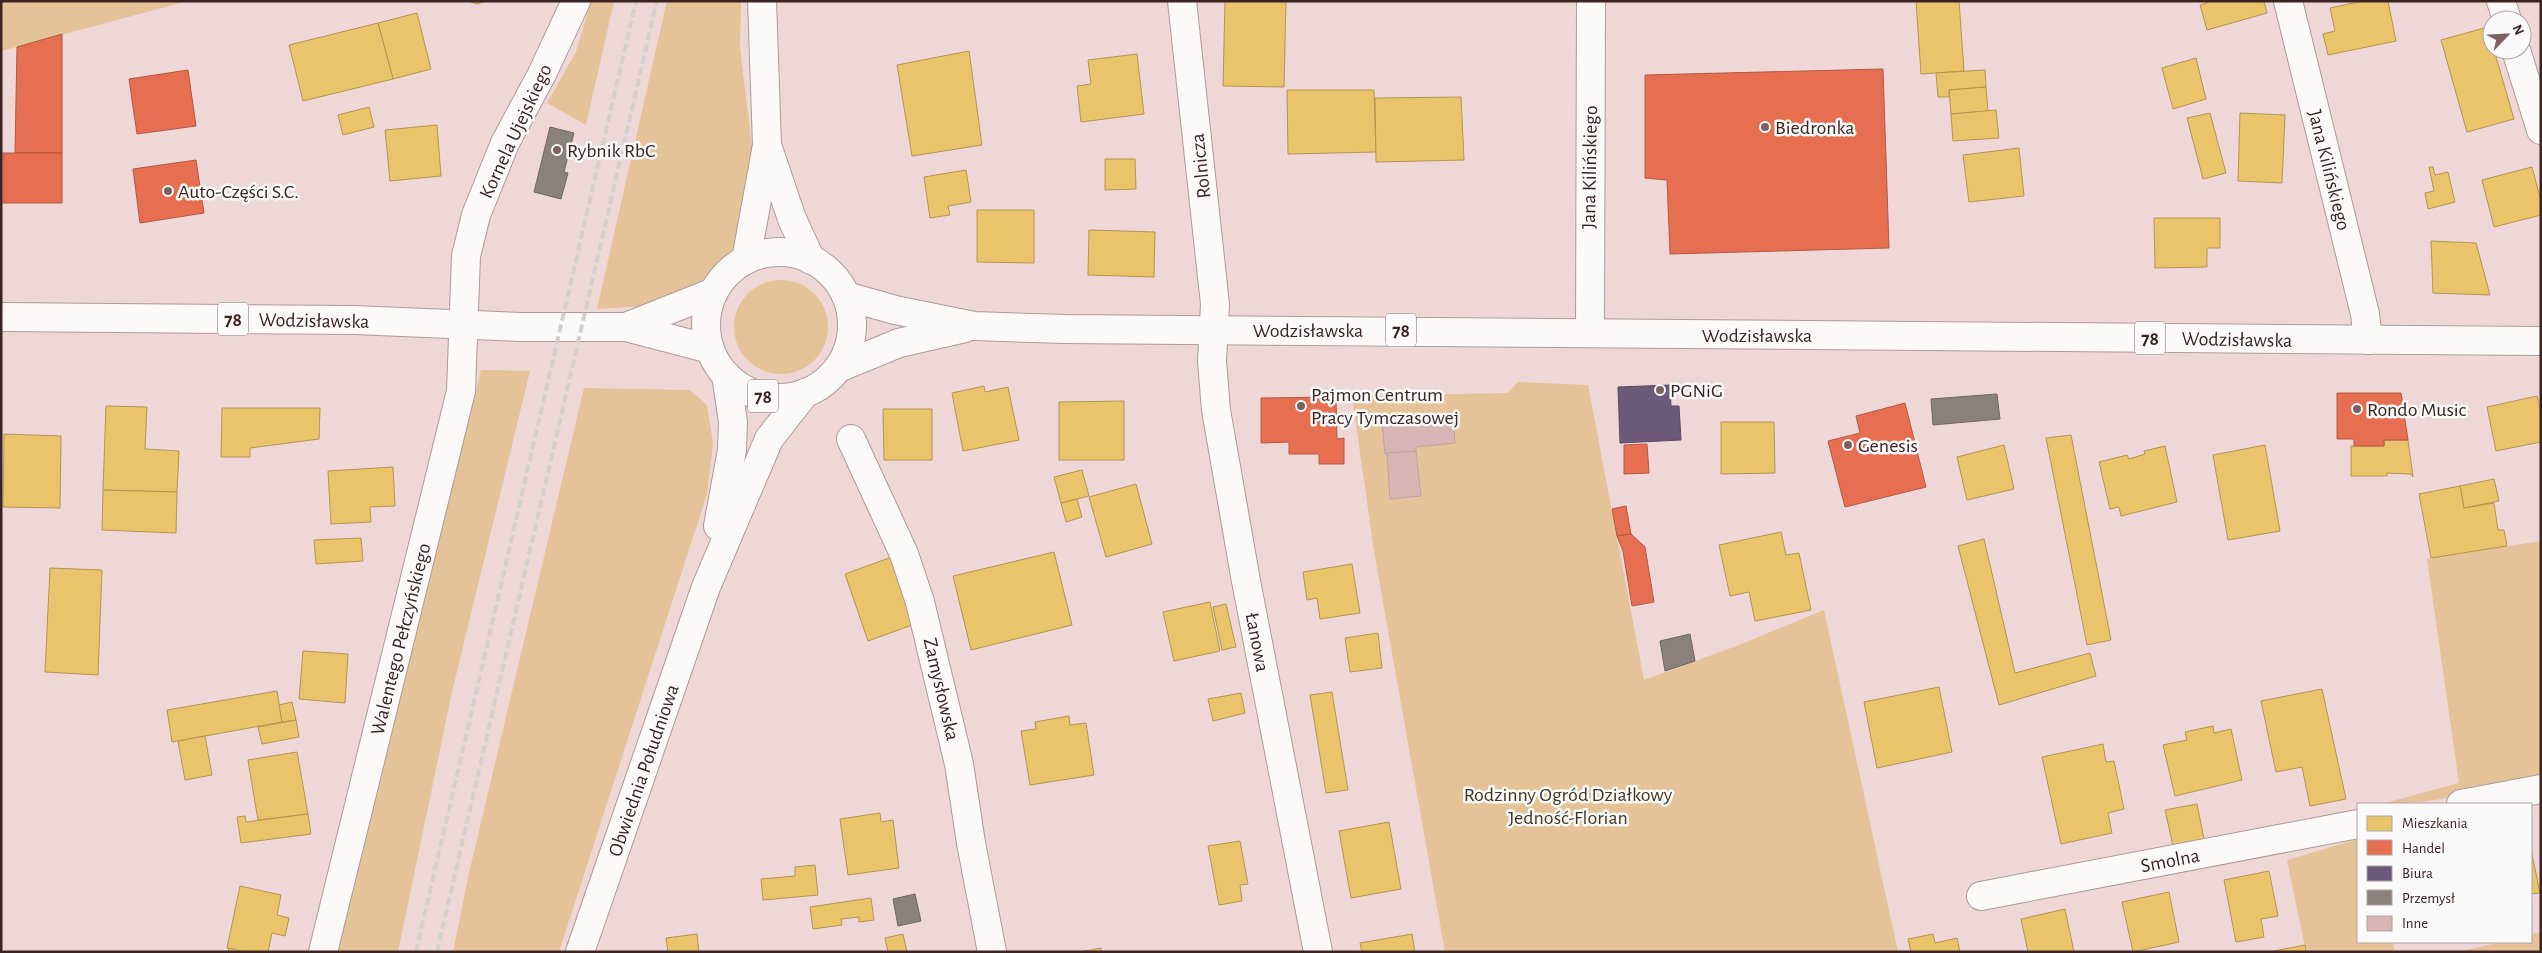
<svg xmlns="http://www.w3.org/2000/svg" width="2542" height="953" viewBox="0 0 2542 953" font-family="'Alegreya Sans',sans-serif">
<style>
.green{fill:#e4c398}
.homes{fill:#e9c46a;stroke:#b59454}
.shops{fill:#e76f51;stroke:#b45843}
.offices{fill:#6d597a;stroke:#5f4960}
.industry{fill:#8a817c;stroke:#736561}
.building{fill:#d6b5b4;stroke:#baa4a3}
.lines{fill:none;stroke-linecap:round;stroke-linejoin:round}
.minor-casing{stroke:#b09a99;stroke-width:30}
.secondary-casing{stroke:#b09a99;stroke-width:30}
.primary-casing{stroke:#b09a99;stroke-width:30}
.minor{stroke:#fcf9f9;stroke-width:28}
.secondary{stroke:#fcf9f9;stroke-width:28}
.primary{stroke:#fcf9f9;stroke-width:28}
.rail{stroke:#d6cfcf;stroke-width:4;stroke-dasharray:8 4;stroke-linecap:butt}
.poi-dot{fill:#7b6261;stroke:#fafafa;stroke-width:2}
.labels{text-anchor:middle;stroke-width:5;stroke-linejoin:round;paint-order:stroke}
.shield{fill:#fafafa;stroke:#766463;stroke-width:1}
.shield-label{font-size:19px;font-weight:bold;fill:#3d2322}
.poi-label{font-size:20px;fill:#3d2322;stroke:#fafafa;text-anchor:start}
.street-label{font-size:20px;fill:#3d2322;stroke:#fafafa}
.park-label{font-size:20px;fill:#403521;stroke:#fafafa}
</style>
<rect width="100%" height="100%" fill="#eed7d6"/>
<g class="green">
<polygon points="1,1 188,1 1,51"/>
<polygon points="591,1 614,1 586,125 547,103 576,52"/>
<polygon points="667,1 741,1 740,48 754,162 739,244 703,286 647,306 597,309"/>
<circle cx="781" cy="327" r="47"/>
<polygon points="481,370 530,371 452,692 398,952 332,952"/>
<polygon points="1518,382 1588,385 1644,680 1739,645 1824,610 1898,952 1445,952 1374,551 1352,396 1508,393"/>
<polygon points="584,388 690,390 707,405 713,444 707,494 559,952 453,952 469,873"/>
<path d="M2541 541V780C2489 790 2435 804 2381 804L2459 783 2427 559Z"/>
<polygon points="2358,839 2358,942 2393,942 2395,952 2306,952 2287,860"/>
<polygon points="2541,932 2541,952 2458,952 2500,942 2531,942 2531,934"/>
</g>
<g class="homes">
<polygon points="468,1 486,1 477,4"/>
<polygon points="1225,1 1286,1 1284,87 1223,86"/>
<polygon points="1916,1 1959,1 1964,71 1921,74"/>
<polygon points="2206,1 2264,1 2267,13 2207,30 2200,5 2207,3"/>
<polygon points="2363,1 2388,1 2396,41 2328,55 2323,34 2335,31 2330,8"/>
<polygon points="417,13 431,69 393,79 378,23"/>
<polygon points="378,23 393,79 303,101 289,45"/>
<polygon points="2488,27 2492,50 2494,50 2514,119 2467,132 2441,40"/>
<polygon points="969,51 982,145 912,156 897,65"/>
<polygon points="1137,54 1144,114 1081,122 1077,86 1091,84 1088,60"/>
<polygon points="2196,58 2206,99 2173,109 2162,68"/>
<polygon points="1985,70 1986,87 1949,90 1949,97 1938,97 1936,73"/>
<polygon points="1986,87 1988,111 1951,114 1949,90"/>
<polygon points="1287,90 1374,90 1376,152 1288,154"/>
<polygon points="1461,97 1464,160 1376,162 1375,98"/>
<polygon points="369,107 374,127 343,135 338,115"/>
<polygon points="1996,110 1999,138 1953,141 1951,114"/>
<polygon points="2210,113 2226,173 2203,179 2187,118"/>
<polygon points="2240,113 2285,115 2282,183 2238,181"/>
<polygon points="437,125 441,176 390,181 385,130"/>
<polygon points="2019,148 2024,196 1969,202 1963,155"/>
<polygon points="1105,159 1135,159 1136,189 1105,190"/>
<polygon points="2429,167 2433,167 2435,175 2448,172 2455,202 2428,209 2425,193 2434,191"/>
<polygon points="2532,167 2541,201 2541,215 2494,227 2482,180"/>
<polygon points="966,170 971,202 948,206 950,215 930,218 924,177"/>
<polygon points="977,210 1034,210 1034,263 977,262"/>
<polygon points="2154,218 2220,218 2220,248 2207,248 2207,267 2155,268"/>
<polygon points="1089,230 1155,232 1154,277 1088,275"/>
<polygon points="2431,241 2476,243 2490,295 2433,293"/>
<polygon points="984,386 985,392 1008,387 1019,440 963,451 952,393"/>
<polygon points="2537,396 2541,413 2541,442 2496,451 2487,407"/>
<polygon points="1124,401 1124,460 1059,460 1059,402"/>
<polygon points="106,406 147,407 145,449 179,451 177,492 103,490"/>
<polygon points="222,408 320,408 319,439 250,448 250,457 221,457"/>
<polygon points="883,409 932,409 932,460 884,460"/>
<polygon points="1721,422 1774,422 1775,473 1721,474"/>
<polygon points="4,434 61,436 60,508 3,507"/>
<polygon points="2071,435 2111,640 2087,645 2046,438"/>
<polygon points="2384,440 2408,440 2413,477 2411,474 2387,473 2387,476 2351,476 2351,446 2384,446"/>
<polygon points="2004,445 2014,489 1967,500 1957,457"/>
<polygon points="2265,445 2280,531 2228,540 2213,455"/>
<polygon points="2165,446 2177,502 2121,516 2119,507 2110,509 2099,462 2127,455 2129,459 2145,454 2144,451"/>
<polygon points="393,467 395,506 370,507 371,522 331,524 328,471"/>
<polygon points="1082,470 1089,496 1061,503 1054,477"/>
<polygon points="2494,479 2499,501 2464,508 2460,486"/>
<polygon points="1136,484 1152,544 1106,557 1089,497"/>
<polygon points="2460,486 2464,508 2494,503 2498,530 2504,530 2507,546 2431,558 2419,494"/>
<polygon points="103,490 177,492 176,533 102,530"/>
<polygon points="1077,499 1082,517 1066,522 1061,503"/>
<polygon points="1781,532 1786,555 1799,553 1811,610 1755,621 1749,592 1730,596 1719,545"/>
<polygon points="361,538 363,561 316,564 314,540"/>
<polygon points="1984,539 2015,673 2090,653 2096,676 1999,705 1958,546"/>
<polygon points="1054,552 1072,625 971,650 953,576"/>
<polygon points="892,557 915,624 868,641 845,574"/>
<polygon points="1352,564 1360,613 1320,619 1317,598 1307,600 1303,572"/>
<polygon points="50,568 102,570 98,675 45,672"/>
<polygon points="1210,602 1220,651 1174,661 1163,612"/>
<polygon points="1226,604 1236,647 1222,650 1213,607"/>
<polygon points="1378,633 1382,668 1350,672 1345,638"/>
<polygon points="303,651 348,654 345,703 299,699"/>
<polygon points="1939,687 1952,752 1877,768 1864,702"/>
<polygon points="2322,689 2346,799 2310,806 2302,767 2276,772 2261,701"/>
<polygon points="277,691 282,722 172,742 167,710"/>
<polygon points="1332,692 1348,790 1326,793 1310,695"/>
<polygon points="1241,693 1245,713 1213,721 1208,699"/>
<polygon points="292,702 296,720 282,722 279,705"/>
<polygon points="1069,716 1070,725 1086,723 1094,775 1030,785 1021,731 1036,729 1035,722"/>
<polygon points="296,720 299,737 262,744 258,727"/>
<polygon points="2213,726 2214,733 2231,729 2242,780 2175,796 2163,745 2187,740 2185,732"/>
<polygon points="205,736 212,775 185,780 178,741"/>
<polygon points="2103,744 2106,762 2114,761 2124,809 2108,813 2112,833 2061,844 2042,757"/>
<polygon points="297,752 308,814 258,820 248,760"/>
<polygon points="2197,804 2204,839 2173,846 2165,810"/>
<polygon points="880,813 881,822 893,820 899,868 848,875 840,819"/>
<polygon points="308,814 311,834 241,843 237,817 245,816 246,822"/>
<polygon points="1389,822 1401,889 1351,898 1339,831"/>
<polygon points="1240,841 1248,884 1240,885 1242,901 1219,905 1208,846"/>
<polygon points="2531,849 2540,893 2531,894"/>
<polygon points="815,865 818,895 763,900 761,879 795,876 795,867"/>
<polygon points="2269,871 2278,916 2261,919 2264,937 2236,942 2224,880"/>
<polygon points="240,886 281,895 277,915 289,918 285,936 272,933 268,952 244,952 227,948"/>
<polygon points="2169,892 2179,942 2133,952 2122,902"/>
<polygon points="871,898 874,920 859,922 859,917 841,919 842,925 813,929 810,907"/>
<polygon points="2065,909 2074,952 2028,952 2021,919"/>
<polygon points="697,934 699,952 668,952 666,938"/>
<polygon points="903,934 907,952 888,952 885,938"/>
<polygon points="1412,934 1415,952 1362,952 1360,943"/>
<polygon points="1933,934 1935,943 1957,938 1960,952 1911,952 1908,939"/>
<polygon points="2305,945 2306,952 2268,952"/>
<polygon points="229,948 244,952 228,952"/>
<polygon points="1101,948 1101,952 1080,952"/>
</g>
<g class="shops">
<polygon points="62,34 62,153 15,153 17,47"/>
<polygon points="1883,69 1889,248 1670,254 1667,180 1645,178 1645,75"/>
<polygon points="188,70 196,126 137,134 129,79"/>
<rect x="3" y="153" width="59" height="50"/>
<polygon points="196,160 204,213 140,223 133,169"/>
<polygon points="2337,393 2401,393 2408,440 2384,440 2384,446 2354,446 2354,439 2337,439"/>
<polygon points="1336,397 1337,439 1344,438 1344,464 1319,464 1319,454 1289,454 1289,442 1261,443 1261,398"/>
<polygon points="1905,403 1926,487 1845,507 1828,441 1860,433 1856,416"/>
<polygon points="1647,444 1649,473 1624,474 1624,445"/>
<polygon points="1626,506 1631,534 1617,536 1612,509"/>
<polygon points="1631,534 1645,547 1654,602 1632,606 1623,551 1617,536"/>
</g>
<polygon class="offices" points="1670,385 1671,406 1679,406 1681,440 1620,443 1618,387"/>
<g class="industry">
<polygon points="550,127 574,133 564,172 568,173 561,199 534,192"/>
<polygon points="1997,394 2000,419 1933,425 1931,399"/>
<polygon points="1690,634 1695,661 1665,671 1660,641"/>
<polygon points="915,894 921,921 898,926 893,899"/>
</g>
<g class="building">
<polygon points="1453,417 1455,443 1416,447 1416,451 1385,454 1382,424"/>
<polygon points="1416,451 1421,496 1390,499 1387,453"/>
</g>
<g class="lines">
<defs>
<g id="minor">
<polyline points="1182,1 1215,304 1212,361 1216,410 1246,581 1318,952"/>
<polyline points="2288,1 2365,314 2368,340"/>
<polyline points="2501,1 2507,20"/>
<polyline points="2516,50 2541,130"/>
<polyline points="1590,333 1591,1"/>
<polyline points="851,439 904,554 920,602 959,764 971,843 992,952"/>
<polyline points="2461,804 2541,789"/>
<polyline points="1981,896 2358,824"/>
<polyline points="323,952 461,391 466,256 476,215 505,143 542,74 576,1"/>
</g>
<g id="secondary">
<polyline points="767,145 792,219 811,260"/>
<polyline points="746,260 767,145 762,1"/>
<polyline points="718,526 732,450 733,422 726,375"/>
<polyline points="580,952 706,587 769,439 805,393"/>
</g>
<g id="primary">
<circle cx="779" cy="325" r="73"/>
<polyline points="846,296 895,310 974,326 1065,329 2541,341"/>
<polyline points="1,317 354,320 521,327 626,327 710,349"/>
<polyline points="626,327 714,292"/>
<polyline points="838,368 899,343 965,328"/>
</g>
</defs>
<use href="#minor" class="minor-casing"/>
<use href="#secondary" class="secondary-casing"/>
<use href="#primary" class="primary-casing"/>
<use href="#minor" class="minor"/>
<use href="#secondary" class="secondary"/>
<use href="#primary" class="primary"/>
<g class="rail">
<polyline points="416,952 636,1"/>
<polyline points="437,952 657,1"/>
</g>
</g>
<g class="poi-dot">
<circle cx="1765" cy="127" r="5"/>
<circle cx="557" cy="150" r="5"/>
<circle cx="168" cy="191" r="5"/>
<circle cx="1660" cy="390" r="5"/>
<circle cx="1301" cy="406" r="5"/>
<circle cx="2357" cy="409" r="5"/>
<circle cx="1848" cy="445" r="5"/>
</g>
<g class="labels">
<g class="shield">
<rect x="218" y="302.5" width="30" height="33" rx="4"/>
<rect x="1386" y="313.5" width="30" height="33" rx="4"/>
<rect x="2135" y="321.5" width="30" height="33" rx="4"/>
<rect x="748" y="379.5" width="30" height="33" rx="4"/>
</g>
<g class="shield-label">
<text x="233" y="326">78</text>
<text x="1401" y="337">78</text>
<text x="2150" y="345">78</text>
<text x="763" y="403">78</text>
</g>
<g class="poi-label">
<text x="1775" y="134">Biedronka</text>
<text x="567" y="157">Rybnik RbC</text>
<text x="178" y="198">Auto-Części S.C.</text>
<text x="1670" y="397">PGNiG</text>
<text x="1311" y="401">Pajmon Centrum<tspan x="1311" dy="23">Pracy Tymczasowej</tspan></text>
<text x="2367" y="416">Rondo Music</text>
<text x="1858" y="452">Genesis</text>
</g>
<g class="street-label">
<text transform="translate(515 131) rotate(-65)" y="7">Kornela Ujejskiego</text>
<text transform="translate(1200 166) rotate(-96)" y="7">Rolnicza</text>
<text transform="translate(1589 167) rotate(-89)" y="7">Jana Kilińskiego</text>
<text transform="translate(2330 170) rotate(76)" y="7">Jana Kilińskiego</text>
<text transform="translate(314 320) rotate(1)" y="7">Wodzisławska</text>
<text x="1308" y="337">Wodzisławska</text>
<text x="1757" y="342">Wodzisławska</text>
<text transform="translate(2237 339) rotate(1)" y="7">Wodzisławska</text>
<text transform="translate(400 639) rotate(-76)" y="7">Walentego Pełczyńskiego</text>
<text transform="translate(1258 642) rotate(79)" y="7">Łanowa</text>
<text transform="translate(942 689) rotate(77)" y="7">Zamysłowska</text>
<text transform="translate(643 770) rotate(-71)" y="7">Obwiednia Południowa</text>
<text transform="translate(2170 860) rotate(-11)" y="7">Smolna</text>
</g>
<g class="park-label">
<text x="1568" y="801">Rodzinny Ogród Działkowy<tspan x="1568" dy="23">Jedność-Florian</tspan></text>
</g>
</g>
<rect width="2542" height="953" fill="none" stroke="#3d2322" stroke-width="5"/>
<rect x="2357" y="803" width="175" height="140" fill="#fafafa" stroke="#aea4a4"/>
<rect x="2367" y="816" width="25" height="15" fill="#e9c46a" stroke="#aea4a4"/>
<text x="2402" y="828" font-size="15" fill="#3d2322">Mieszkania</text>
<rect x="2367" y="840" width="25" height="15" fill="#e76f51" stroke="#aea4a4"/>
<text x="2402" y="853" font-size="15" fill="#3d2322">Handel</text>
<rect x="2367" y="866" width="25" height="15" fill="#6d597a" stroke="#aea4a4"/>
<text x="2402" y="878" font-size="15" fill="#3d2322">Biura</text>
<rect x="2367" y="890" width="25" height="15" fill="#8a817c" stroke="#aea4a4"/>
<text x="2402" y="903" font-size="15" fill="#3d2322">Przemysł</text>
<rect x="2367" y="916" width="25" height="15" fill="#d6b5b4" stroke="#aea4a4"/>
<text x="2402" y="928" font-size="15" fill="#3d2322">Inne</text>
<g transform="translate(2507 35) rotate(65)"><circle r="24" fill="#fafafa" stroke="#aea4a4"/>
<path d="M0-4L9 19L0 12L-9 19Z" fill="#7b6261"/>
<text y="-8" font-size="14" font-weight="bold" text-anchor="middle" fill="#3d2322">N</text>
</g>
</svg>
